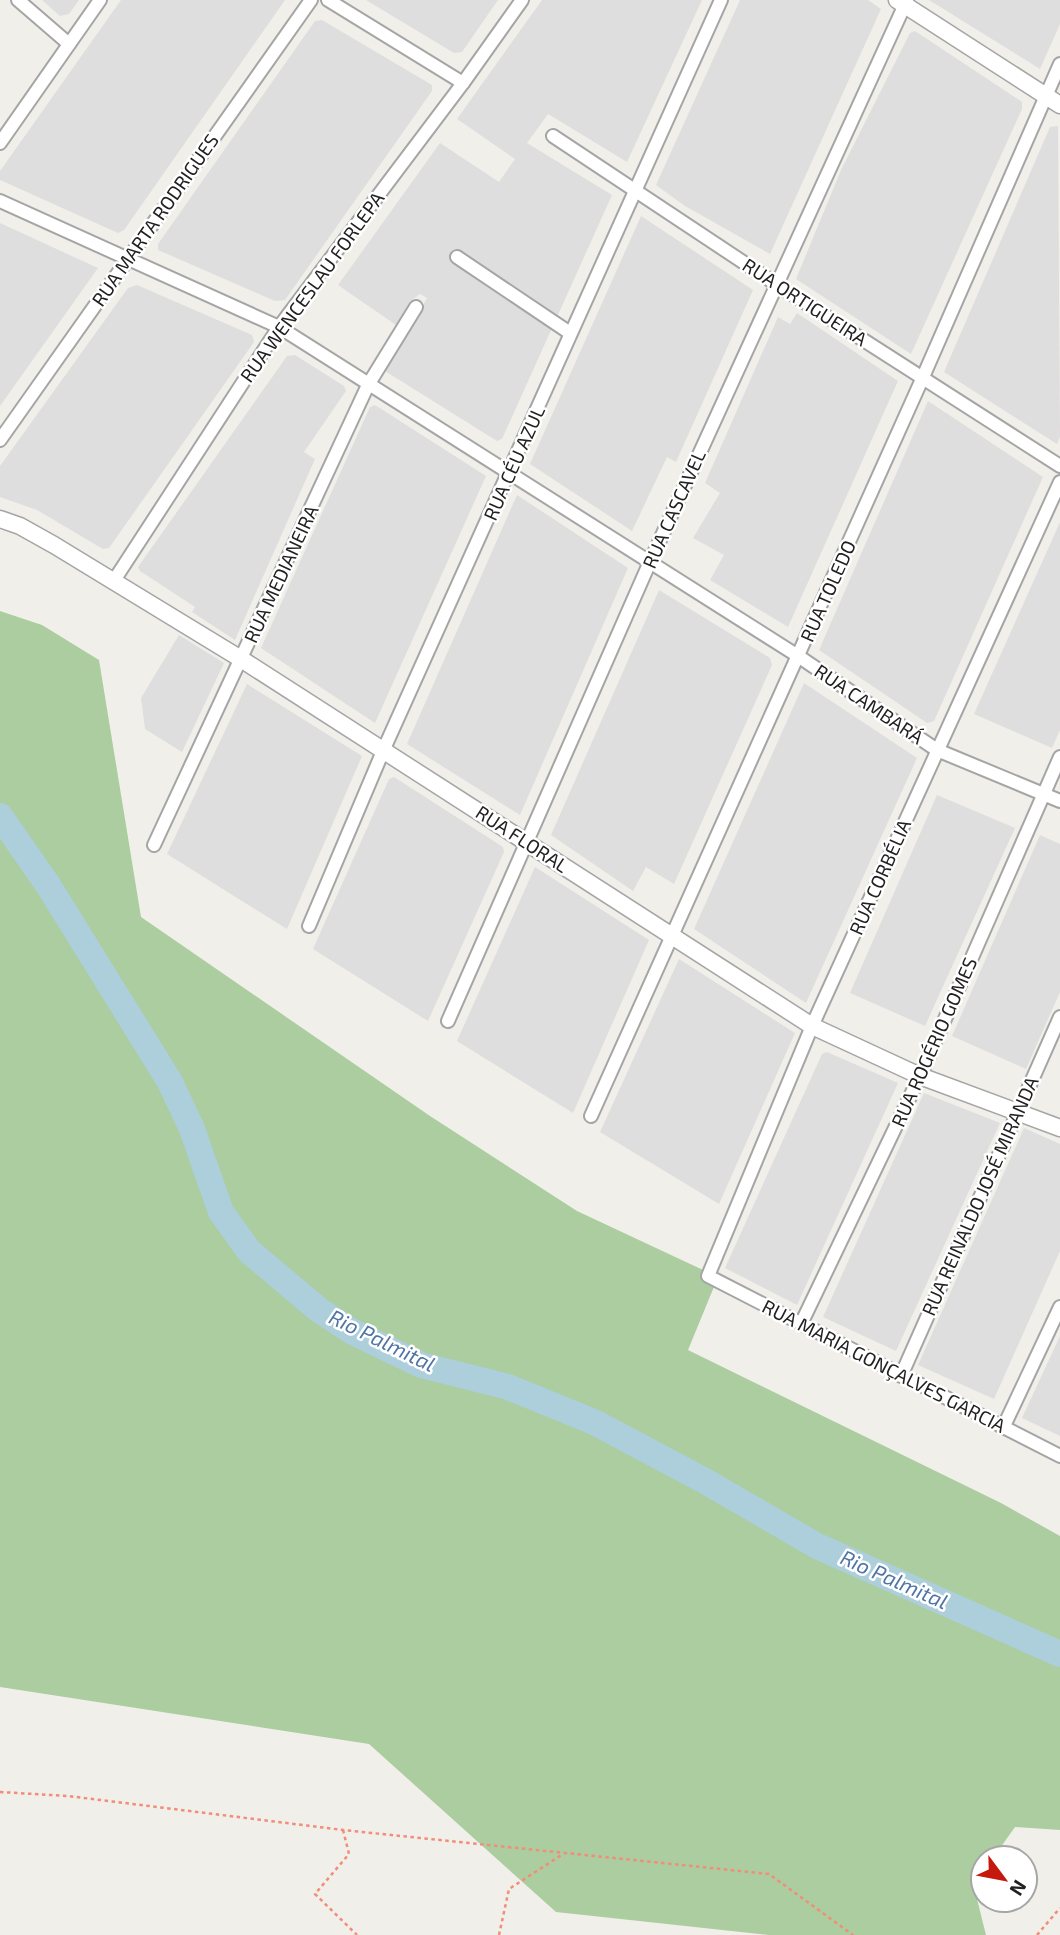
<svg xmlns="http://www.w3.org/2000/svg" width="1060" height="1935" viewBox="0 0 1060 1935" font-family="'Exo 2',sans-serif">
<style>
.residential{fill:#dfdede}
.forest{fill:#abcda0}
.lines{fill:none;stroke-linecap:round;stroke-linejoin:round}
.river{stroke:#adcedb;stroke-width:26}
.minor-casing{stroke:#a5a5a5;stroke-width:16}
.tertiary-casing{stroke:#a5a5a5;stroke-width:19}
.path{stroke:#f18d7a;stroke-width:2.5;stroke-dasharray:3.5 3.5;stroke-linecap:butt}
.minor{stroke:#fff;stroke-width:12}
.tertiary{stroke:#fff;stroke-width:16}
.labels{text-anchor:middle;stroke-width:5;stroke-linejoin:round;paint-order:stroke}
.street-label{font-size:19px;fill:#212121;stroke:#fff}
.water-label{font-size:21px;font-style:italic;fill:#5075a4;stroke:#fff}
</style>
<rect width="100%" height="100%" fill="#f1efe9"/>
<g class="residential">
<polygon points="42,0 79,0 69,14 60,16"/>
<polygon points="121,0 285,0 124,230 118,233 0,180 0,171"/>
<polygon points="366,0 498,0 462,52 454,53"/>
<polygon points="542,0 702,0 627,162 548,114 527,143 612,195 502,439 497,441 385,371 427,298 420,294 410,301 396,325 338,285 440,143 499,182 515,159 457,119"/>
<polygon points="740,0 868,0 881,9 770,254 685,206 656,185"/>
<polygon points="929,0 1060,0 1060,24 1040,69"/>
<polygon points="322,20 432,85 432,91 285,300 275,301 158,250 158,244 315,21"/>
<polygon points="915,31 1022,102 1022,109 911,354 796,279 841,170 910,33"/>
<polygon points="1058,126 1060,437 1057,444 944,372 1050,127"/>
<polygon points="641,216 753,290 676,462 667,457 632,531 530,464"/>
<polygon points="0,223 98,268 0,406"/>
<polygon points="137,285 252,335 254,342 109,548 103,549 37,510 0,497 0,466 128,288"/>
<polygon points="797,313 898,381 788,627 710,580 724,555 693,538 720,493 705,483 778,317 790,324"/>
<polygon points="295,355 344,386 346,391 304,452 315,459 235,640 192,612 195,607 140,571 138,567 287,356"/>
<polygon points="928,401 1043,477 934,721 927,723 819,650"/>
<polygon points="375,405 486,476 375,723 261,648 370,407"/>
<polygon points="517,495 628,568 520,815 407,744"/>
<polygon points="1060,522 1060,730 1052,748 974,714"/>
<polygon points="659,590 770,658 772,665 674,884 646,867 633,891 551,835"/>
<polygon points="179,635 224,663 182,752 145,729 141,698"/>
<polygon points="804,683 917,758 806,1003 694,929"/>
<polygon points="247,684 362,756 287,929 167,854"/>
<polygon points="394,777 503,847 504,852 428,1021 313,949 389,779"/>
<polygon points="937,795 1015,828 925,1026 850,993"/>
<polygon points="1040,835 1060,844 1060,992 1026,1069 952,1036"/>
<polygon points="535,867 649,940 573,1113 457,1041"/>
<polygon points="679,959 795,1033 719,1204 600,1132"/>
<polygon points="827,1052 898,1083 797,1305 725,1268 822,1054"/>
<polygon points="924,1093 1000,1123 896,1351 823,1317"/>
<polygon points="1024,1128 1060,1144 1060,1251 994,1399 918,1365"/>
<polygon points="1060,1336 1060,1436 1022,1418"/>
</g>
<polygon class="forest" points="0,611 42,625 99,660 141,917 430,1116 577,1211 718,1277 688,1350 1001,1503 1060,1536 1060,1830 1015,1827 993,1858 983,1858 983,1873 974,1887 986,1935 769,1935 556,1912 369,1744 0,1687"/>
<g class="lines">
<polyline class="river" points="0,816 48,885 170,1082 192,1129 221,1212 249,1251 319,1310 351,1331 421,1365 508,1387 594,1422 705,1481 817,1546 1060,1654"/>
<defs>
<g id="minor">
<polyline points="18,0 69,44"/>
<polyline points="328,0 463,83"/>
<polyline points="553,136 776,284 1060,466"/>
<polyline points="0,143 100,0"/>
<polyline points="0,201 279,327 798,656 937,750 1060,801"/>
<polyline points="457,257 570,333"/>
<polyline points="0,440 311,0"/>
<polyline points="1060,482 812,1026 708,1276 1060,1456"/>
<polyline points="113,582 279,327 463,83 522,0"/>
<polyline points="154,845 368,385 416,307"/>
<polyline points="309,926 383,751 721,0"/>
<polyline points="448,1021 649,564 907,0"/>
<polyline points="591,1116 923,377 1060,64"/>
<polyline points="801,1324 920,1076 1060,757"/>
<polyline points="901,1376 1060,1017"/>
<polyline points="1003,1428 1060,1307"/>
</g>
<g id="tertiary">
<polyline points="897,0 1060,105"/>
<polyline points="0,519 20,526 54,545 241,659 812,1026 920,1076 1060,1128"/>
</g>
</defs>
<use href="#minor" class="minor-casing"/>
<use href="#tertiary" class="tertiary-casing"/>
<g class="path">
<polyline points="0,1792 68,1796 343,1830 769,1874 853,1935"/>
<polyline points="343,1830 349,1854 315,1894 357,1935"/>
<polyline points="499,1935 509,1889 563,1854"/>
<polyline points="1037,1935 1060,1908"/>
</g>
<use href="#minor" class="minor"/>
<use href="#tertiary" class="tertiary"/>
</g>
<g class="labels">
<g class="street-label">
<text transform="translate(155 220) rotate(-55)" y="7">RUA MARTA RODRIGUES</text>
<text transform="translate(312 287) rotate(-54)" y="7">RUA WENCESLAU FORLEPA</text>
<text transform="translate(805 302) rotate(33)" y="7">RUA ORTIGUEIRA</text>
<text transform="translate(514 463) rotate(-66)" y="7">RUA CÉU AZUL</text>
<text transform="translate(674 509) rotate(-66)" y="7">RUA CASCAVEL</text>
<text transform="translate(281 574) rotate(-65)" y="7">RUA MEDIANEIRA</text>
<text transform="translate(828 591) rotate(-66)" y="7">RUA TOLEDO</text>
<text transform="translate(869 704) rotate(34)" y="7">RUA CAMBARÁ</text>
<text transform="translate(522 839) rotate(33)" y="7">RUA FLORAL</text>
<text transform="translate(880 877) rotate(-66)" y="7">RUA CORBÉLIA</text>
<text transform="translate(934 1042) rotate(-66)" y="7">RUA ROGÉRIO GOMES</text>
<text transform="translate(980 1196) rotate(-66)" y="7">RUA REINALDO JOSÉ MIRANDA</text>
<text transform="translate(884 1366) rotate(27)" y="7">RUA MARIA GONÇALVES GARCIA</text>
</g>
<g class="water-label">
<text transform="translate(382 1341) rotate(26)" y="7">Rio Palmital</text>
<text transform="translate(894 1580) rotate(24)" y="7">Rio Palmital</text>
</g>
</g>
<g transform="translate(1004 1879) rotate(122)"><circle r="33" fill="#ffffff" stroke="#a6a6a6" stroke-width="2"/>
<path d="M0-5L12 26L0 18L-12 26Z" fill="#c5190e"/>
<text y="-10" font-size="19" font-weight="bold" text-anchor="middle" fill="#212121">N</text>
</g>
</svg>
